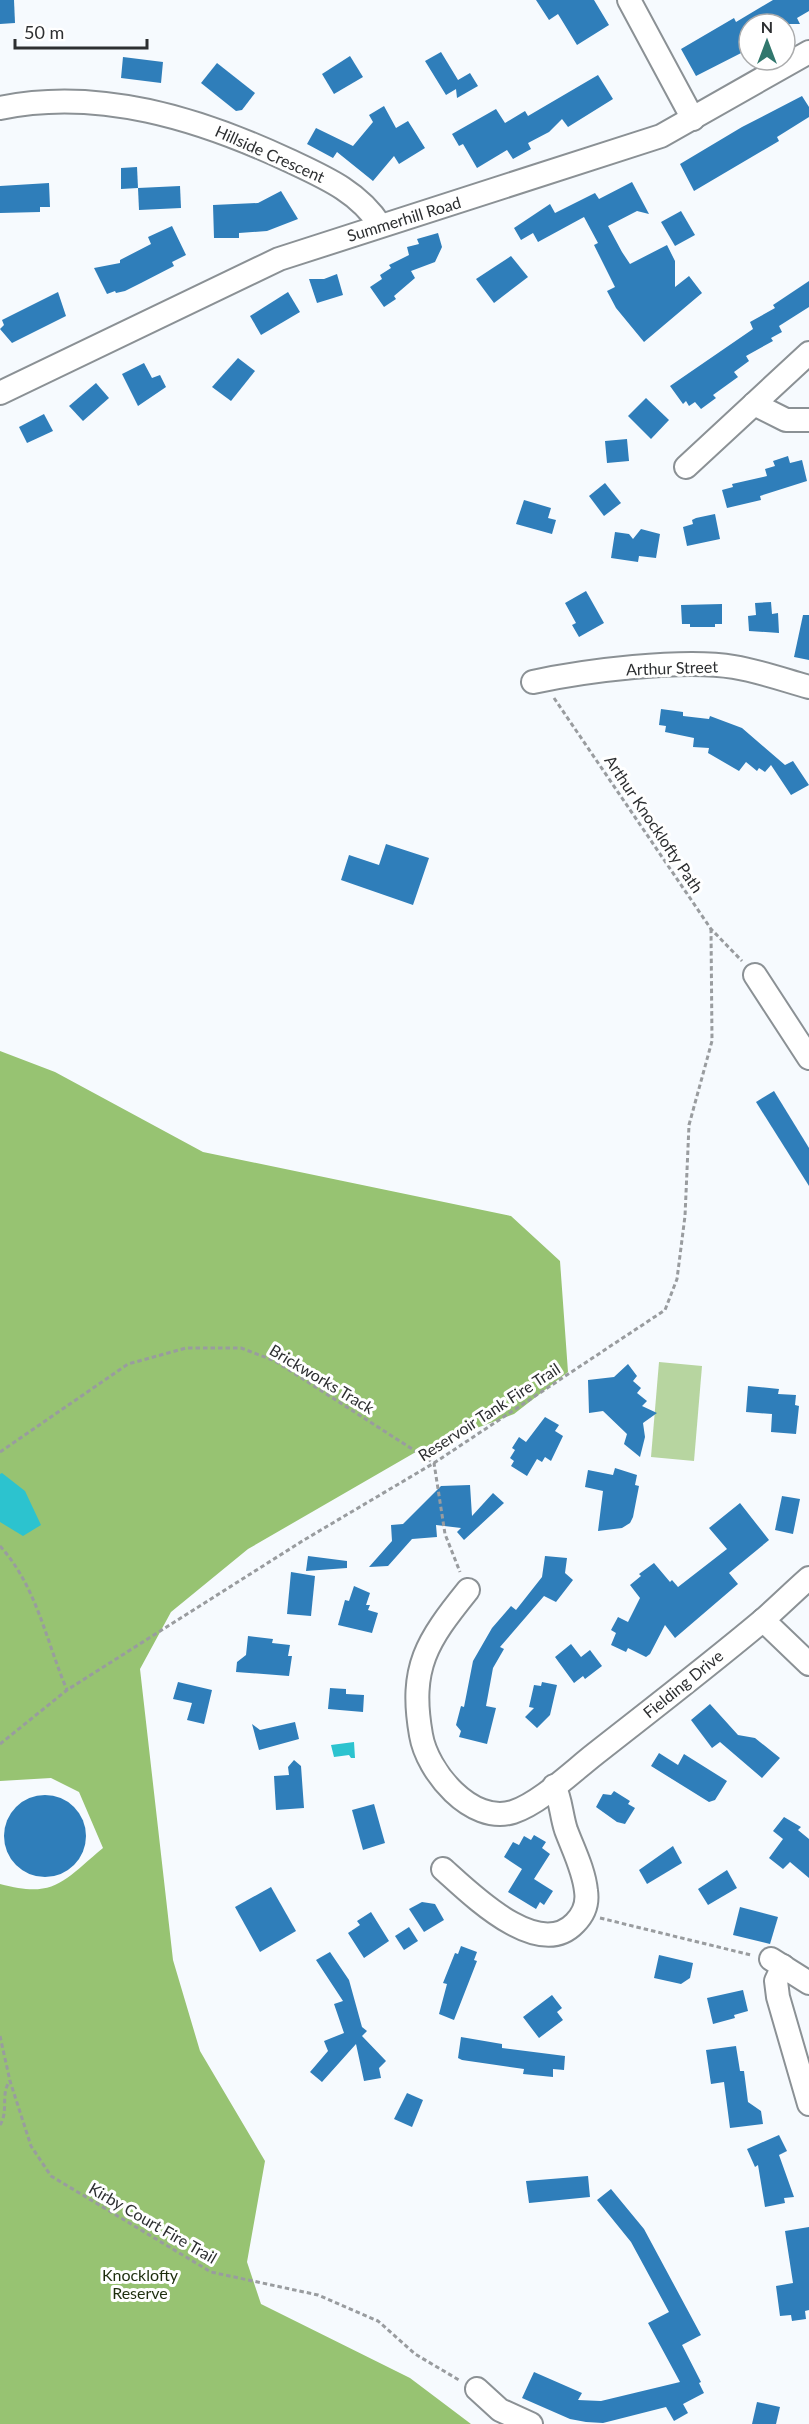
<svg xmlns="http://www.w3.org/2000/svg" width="809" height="2424" viewBox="0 0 809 2424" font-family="Lato,sans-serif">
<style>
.green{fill:#b7d5a0}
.forest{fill:#97c372}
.water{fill:#2cc3cf}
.building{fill:#2f7eba}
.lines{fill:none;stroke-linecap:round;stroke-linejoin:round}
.minor-casing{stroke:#8b9195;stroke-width:26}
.path{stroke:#999c9f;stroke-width:3;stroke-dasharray:4.5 3;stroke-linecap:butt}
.minor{stroke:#fff;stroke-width:22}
.labels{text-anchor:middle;stroke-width:6;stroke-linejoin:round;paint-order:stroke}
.street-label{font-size:16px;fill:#2d2f31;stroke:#fff}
.park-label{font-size:16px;fill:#1e2f0e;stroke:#fff}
</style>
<rect width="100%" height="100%" fill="#f6fafe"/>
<polygon class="green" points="659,1362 702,1366 694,1461 651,1457"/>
<path class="forest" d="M0 1051 55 1072 203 1152 511 1216 560 1261 568 1372 514 1414 421 1449 248 1549 171 1612 140 1669 173 1960 200 2051 265 2161 247 2262 261 2304 410 2378 471 2424H0V1884C55 1899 63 1881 103 1848L79 1792 51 1778 0 1781Z"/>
<g class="water">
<polygon points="2,1473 25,1491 41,1525 23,1536 0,1522 0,1474"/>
<polygon points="354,1742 355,1758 351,1758 349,1755 334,1757 331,1745"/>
</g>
<g class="building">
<polygon points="0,0 14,0 15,23 0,24"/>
<polygon points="536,0 594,0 609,25 577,45 558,14 549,20"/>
<polygon points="773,0 809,0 809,11 797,18 800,24 749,24 749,49 696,76 681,49 734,18 736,22"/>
<polygon points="441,52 458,80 470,73 478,86 457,98 456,89 446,95 425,61"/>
<polygon points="350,56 363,77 334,94 322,74"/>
<polygon points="123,57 163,62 161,83 121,78"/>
<polygon points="217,63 255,93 242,110 236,111 201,83"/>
<polygon points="598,75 613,99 568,127 562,119 549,132 528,143 531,149 513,159 507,150 477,168 463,144 459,146 452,134 496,109 505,123 525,111 528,116"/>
<polygon points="802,96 809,107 809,117 777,137 779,141 694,191 680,164 742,127"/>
<polygon points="384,106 396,128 408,121 425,148 399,164 394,156 373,181 337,152 333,158 307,144 316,128 353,146 373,122 369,115"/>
<polygon points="137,167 138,188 121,189 121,168"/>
<polygon points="632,182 649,214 637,211 608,226 622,252 630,264 667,245 675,261 675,287 689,276 702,293 644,342 616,308 607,291 615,287 594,245 598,243 584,217 538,242 533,233 521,240 514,228 550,204 555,213 595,193 599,199"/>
<polygon points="49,183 50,207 40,207 40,212 0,213 0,186"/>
<polygon points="180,186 181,208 139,210 138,188"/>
<polygon points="281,191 298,219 267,231 239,233 239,238 214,238 213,205 258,203"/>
<polygon points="681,211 695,235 675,246 661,222"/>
<polygon points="172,226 186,255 172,262 174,266 141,283 125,291 116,293 115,291 107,294 94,268 120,263 120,260 151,244 148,237"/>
<polygon points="438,233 442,247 435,262 411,271 415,278 394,296 396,299 384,307 370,287 382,279 380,275 391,268 389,265 409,255 407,247 419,244 417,239"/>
<polygon points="511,256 528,277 494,303 476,279"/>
<polygon points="337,274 343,295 317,303 309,279 324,279"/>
<polygon points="809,281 809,307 779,326 782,332 771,338 773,341 746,356 749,361 734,372 738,377 713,395 716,398 701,409 695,402 689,406 686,401 683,404 670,386 753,329 750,322 775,308 773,305"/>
<polygon points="58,292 66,316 12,343 0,329 4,325 2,320"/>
<polygon points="288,292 300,312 261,335 250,316"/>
<polygon points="238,358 255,371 231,401 212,387"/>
<polygon points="144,363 152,378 160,375 166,387 138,406 122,374"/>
<polygon points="96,383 109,398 83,421 69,406"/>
<polygon points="646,398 669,420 651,439 628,416"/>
<polygon points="44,414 53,431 27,443 19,427"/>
<polygon points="627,439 629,461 607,463 605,441"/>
<polygon points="788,456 790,463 802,460 807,481 760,496 761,500 727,508 722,490 733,487 732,484 767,476 765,469 775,466 773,461"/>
<polygon points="605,483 621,503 604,516 589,496"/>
<polygon points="524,500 551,508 548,518 556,520 552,534 516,524"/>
<polygon points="715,514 720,539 687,546 683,527 693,524 692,520 696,518"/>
<polygon points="641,529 660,534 656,558 639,556 638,562 611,558 615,532 629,534 633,539"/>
<polygon points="586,591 604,623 579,637 572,625 576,623 565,603"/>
<polygon points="771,602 772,614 778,613 779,633 749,631 748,616 756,615 755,603"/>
<polygon points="722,604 722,624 715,624 715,627 690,627 690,624 682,624 681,605"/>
<polygon points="803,615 809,615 809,660 794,657"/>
<polygon points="661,709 683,712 683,716 709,719 710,716 742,728 785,765 793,761 809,785 791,795 771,765 765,772 759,768 757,771 746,762 739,771 708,753 709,748 693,747 694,738 665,732 666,726 659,725"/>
<polygon points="386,844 429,858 413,905 341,880 349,855 379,865"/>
<polygon points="774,1091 809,1148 809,1186 756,1102"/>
<polygon points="628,1364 637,1376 633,1381 641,1388 637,1393 647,1401 642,1406 657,1413 643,1423 645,1437 640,1457 624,1444 627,1434 603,1411 589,1413 588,1380 614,1377"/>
<polygon points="748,1386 779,1389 778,1394 796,1395 795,1405 799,1406 796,1434 771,1432 772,1414 746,1412"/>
<polygon points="545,1417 559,1425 555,1431 563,1436 551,1461 545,1457 542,1462 537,1459 527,1476 511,1466 514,1461 510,1458 515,1450 512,1448 519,1437 526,1442"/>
<polygon points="615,1468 637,1475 635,1485 639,1486 633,1517 630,1523 622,1528 598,1531 603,1491 585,1487 588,1470 613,1475"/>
<polygon points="470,1485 472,1516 493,1493 504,1503 464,1540 457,1532 461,1528 436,1525 437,1537 412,1539 388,1566 369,1567 392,1541 391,1525 403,1524 441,1486"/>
<polygon points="782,1496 800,1499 793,1534 775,1530"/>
<polygon points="740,1503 769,1540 729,1573 738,1584 675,1638 665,1625 650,1654 646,1657 628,1648 626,1652 611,1645 616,1633 611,1630 618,1617 628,1622 640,1598 630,1585 641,1576 639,1574 654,1563 670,1582 672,1580 678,1587 727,1549 709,1528"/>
<polygon points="308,1556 347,1561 347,1568 306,1571"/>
<polygon points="545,1556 567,1558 565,1573 573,1580 556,1602 544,1596 500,1647 504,1649 493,1668 486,1706 496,1708 487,1744 459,1737 461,1731 456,1725 461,1706 464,1707 473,1661 492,1628 511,1606 516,1610 542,1577"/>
<polygon points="291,1572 315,1576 311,1616 287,1614"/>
<polygon points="354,1586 370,1593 366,1605 370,1605 368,1610 378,1613 372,1633 338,1625 345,1600 349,1601"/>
<polygon points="248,1636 273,1639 272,1643 290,1645 288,1656 292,1656 289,1676 236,1672 237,1662 246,1655"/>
<polygon points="571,1644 581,1657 590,1650 602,1666 585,1679 583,1676 574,1683 555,1657"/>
<polygon points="178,1682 212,1690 204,1724 187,1720 192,1703 173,1699"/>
<polygon points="542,1682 557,1685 550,1715 537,1728 525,1717 534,1708 529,1707 534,1685 541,1686"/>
<polygon points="330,1688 346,1689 346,1694 364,1695 363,1712 328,1709"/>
<polygon points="710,1704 738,1735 755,1738 780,1758 762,1778 720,1742 712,1748 691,1720"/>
<polygon points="295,1722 299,1739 259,1750 252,1724 260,1730"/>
<polygon points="659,1753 678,1765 684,1754 727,1781 715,1800 709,1802 651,1766"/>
<polygon points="294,1760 301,1766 304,1808 276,1810 274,1776 289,1775 288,1767"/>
<polygon points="614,1791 630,1801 628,1804 635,1808 625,1824 617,1822 596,1807 603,1794 611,1795"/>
<circle cx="45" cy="1836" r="41"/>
<polygon points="374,1804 385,1843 363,1850 352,1810"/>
<polygon points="784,1817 801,1827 798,1830 809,1839 809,1878 790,1862 783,1869 769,1858 783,1839 773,1831"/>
<polygon points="534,1835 546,1842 542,1848 550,1854 534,1879 553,1891 544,1905 540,1902 536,1909 508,1892 522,1869 504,1857 513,1842 519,1845 524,1836 531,1840"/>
<polygon points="673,1846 682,1863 647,1884 639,1870"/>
<polygon points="727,1870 737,1888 708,1905 698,1889"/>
<polygon points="271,1887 296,1931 260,1952 235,1907"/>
<polygon points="422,1902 435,1904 444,1920 424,1932 409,1909"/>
<polygon points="740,1907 778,1917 770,1944 733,1935"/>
<polygon points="371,1912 389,1941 364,1958 348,1933 360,1925 357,1921"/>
<polygon points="409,1927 418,1941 404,1950 395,1936"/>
<polygon points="461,1946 477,1952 474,1960 477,1961 454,2020 439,2014 447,1984 443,1983 455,1953 458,1954"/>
<polygon points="330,1952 349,1980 362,2027 367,2031 362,2036 386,2061 379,2068 381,2078 364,2081 356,2044 322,2082 310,2072 328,2051 324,2041 344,2033 334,2004 343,2001 316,1960"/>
<polygon points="659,1955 693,1963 690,1978 681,1984 654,1978"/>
<polygon points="743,1990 748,2011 734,2015 735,2018 713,2024 707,1998"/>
<polygon points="552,1995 562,2008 557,2012 563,2020 539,2038 523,2017"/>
<polygon points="461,2037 502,2044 502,2048 565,2056 564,2070 553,2069 553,2077 523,2074 524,2069 462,2060 458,2058"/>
<polygon points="736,2046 740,2071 744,2071 748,2102 761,2111 763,2124 730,2128 724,2082 711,2084 706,2050"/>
<polygon points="407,2093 423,2100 412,2127 394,2119"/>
<polygon points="779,2135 787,2151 779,2155 794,2197 784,2198 785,2203 765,2207 758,2165 755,2167 747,2149"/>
<polygon points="588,2176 590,2197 529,2203 526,2181"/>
<polygon points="611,2189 644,2229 701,2335 682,2345 701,2382 699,2383 704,2393 683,2404 688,2413 674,2421 666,2407 603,2423 586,2422 570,2419 522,2398 534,2372 582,2393 578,2400 601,2401 680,2382 648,2323 669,2312 631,2242 597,2200"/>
<polygon points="809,2227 809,2310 805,2311 806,2319 792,2321 791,2315 780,2316 776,2286 793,2283 785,2231"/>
<polygon points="757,2402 780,2407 776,2424 752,2424"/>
</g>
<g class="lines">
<defs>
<g id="minor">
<polyline points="629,0 693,119"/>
<path d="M0 108C98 87 200 119 288 160 324 177 358 191 380 225"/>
<polyline points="0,393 279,259 661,136 809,52"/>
<polyline points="754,404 786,420 809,420"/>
<polyline points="686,467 809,353"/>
<path d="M533 682C583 671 684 658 734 667 759 671 784 680 809 687"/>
<polyline points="755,975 809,1058"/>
<path d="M468 1590C427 1641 409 1667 421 1735 427 1771 471 1825 513 1812 540 1803 572 1772 595 1754 651 1710 707 1667 762 1621 778 1607 793 1592 809 1578"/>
<polyline points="763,1620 809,1664"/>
<path d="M443 1869C469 1892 538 1962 575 1923 584 1914 588 1904 586 1891 584 1870 573 1849 566 1830 561 1815 561 1799 554 1786"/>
<polyline points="771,1959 809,1983"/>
<polyline points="783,1966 776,1981 778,1997 809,2104"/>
<polyline points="477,2389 500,2410 531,2424"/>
</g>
</defs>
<use href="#minor" class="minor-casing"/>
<g class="path">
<polyline points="554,698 711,929 742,961"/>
<polyline points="0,1452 128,1364 186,1348 241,1348 275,1361 434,1463 445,1534 460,1572"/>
<path d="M0 1546C37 1587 46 1641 67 1690"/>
<polyline points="0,1744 67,1690 304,1540 434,1463 665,1310 677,1279 685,1216 689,1125 712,1041 711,929"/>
<polyline points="600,1918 751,1955"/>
<polyline points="0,2036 10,2081 31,2146 51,2176 211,2272 318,2295 378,2321 415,2354 459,2380"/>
<path d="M0 2125C9 2111 0 2094 10 2081"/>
</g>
<use href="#minor" class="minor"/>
</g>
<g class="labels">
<g class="street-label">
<text transform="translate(270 154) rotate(24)" y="6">Hillside Crescent</text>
<text transform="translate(404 219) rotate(-17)" y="6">Summerhill Road</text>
<text transform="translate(672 668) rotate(-2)" y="6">Arthur Street</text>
<text transform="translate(654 824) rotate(56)" y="6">Arthur Knocklofty Path</text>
<text transform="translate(322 1379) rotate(31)" y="6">Brickworks Track</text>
<text transform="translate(489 1412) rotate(-33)" y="6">Reservoir Tank Fire Trail</text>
<text transform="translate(683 1684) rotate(-39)" y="6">Fielding Drive</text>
<text transform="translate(153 2223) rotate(30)" y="6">Kirby Court Fire Trail</text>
</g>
<g class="park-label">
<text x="140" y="2281">Knocklofty<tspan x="140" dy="18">Reserve</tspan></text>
</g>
</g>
<g transform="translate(767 42)"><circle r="28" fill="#ffffff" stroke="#abacad" stroke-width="1.5"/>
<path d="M0-4.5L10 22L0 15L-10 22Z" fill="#31776d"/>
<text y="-9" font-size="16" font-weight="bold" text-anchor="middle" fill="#2d2f31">N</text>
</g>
<path d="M15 39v9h132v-9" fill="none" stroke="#2d2f31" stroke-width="3"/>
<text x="24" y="39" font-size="18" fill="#2d2f31" stroke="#ffffff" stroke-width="4.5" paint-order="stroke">50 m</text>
</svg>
